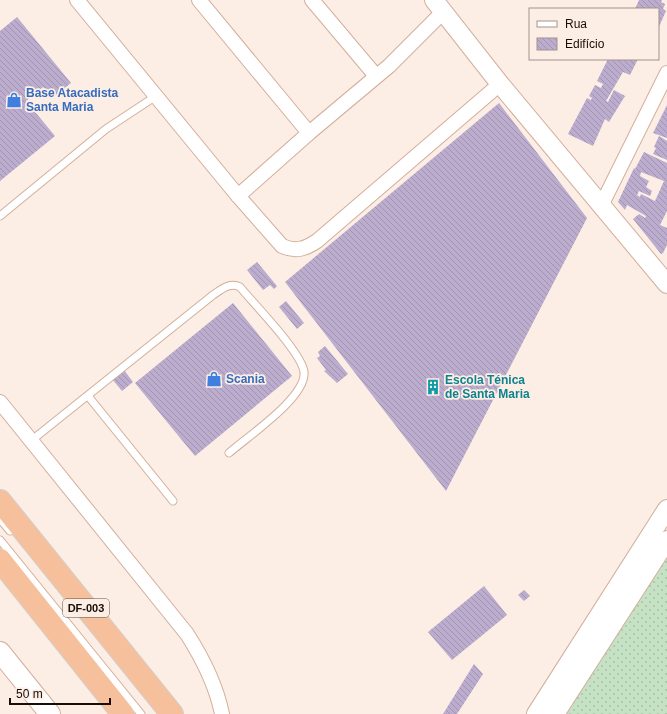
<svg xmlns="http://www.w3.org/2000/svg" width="667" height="714" viewBox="0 0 667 714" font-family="Arial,sans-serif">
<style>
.grass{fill:url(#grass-dots)}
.building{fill:url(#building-back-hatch);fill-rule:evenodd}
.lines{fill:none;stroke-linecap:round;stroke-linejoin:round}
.service-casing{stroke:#d2af9b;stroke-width:9}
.minor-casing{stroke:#d2af9b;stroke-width:16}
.tertiary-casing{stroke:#d2af9b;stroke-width:20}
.secondary-casing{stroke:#d2af9b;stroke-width:22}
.trunk-casing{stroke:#d1cfcd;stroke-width:24}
.service{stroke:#fff;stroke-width:7}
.minor{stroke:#fff;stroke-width:14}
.tertiary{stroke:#fff;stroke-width:18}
.secondary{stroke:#fff;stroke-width:20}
.trunk{stroke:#f6c09c;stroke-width:22}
.labels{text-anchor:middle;stroke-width:3.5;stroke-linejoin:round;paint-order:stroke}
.shield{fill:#fcede5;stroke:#5d5049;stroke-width:1}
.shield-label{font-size:11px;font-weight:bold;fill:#190d06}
.shop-label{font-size:12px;font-weight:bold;fill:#366cbe;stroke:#fcede5;text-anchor:start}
.culture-label{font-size:12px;font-weight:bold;fill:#0d838f;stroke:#fcede5;text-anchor:start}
</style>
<defs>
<pattern id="grass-dots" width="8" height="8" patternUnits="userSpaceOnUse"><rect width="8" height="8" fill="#c5e2c5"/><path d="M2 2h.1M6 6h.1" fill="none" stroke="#a9c1a8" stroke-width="1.8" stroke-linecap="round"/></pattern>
<pattern id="building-back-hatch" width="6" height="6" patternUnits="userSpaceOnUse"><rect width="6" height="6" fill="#bcadcf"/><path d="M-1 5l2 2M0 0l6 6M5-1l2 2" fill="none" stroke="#a194b0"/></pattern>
</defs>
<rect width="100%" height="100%" fill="#fcede5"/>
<polygon class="grass" points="667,555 667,714 565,714"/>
<g class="building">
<polygon points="639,0 662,0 661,2 665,4 663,9 666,11 658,29 658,9 635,9"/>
<polygon points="17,17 71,83 52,98 43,87 26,101 55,136 0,181 0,31"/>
<polygon points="608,59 638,59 630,75 623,72 606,101 608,102 614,90 625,96 609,122 605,119 593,146 568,134 587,98 591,100 592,98 589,96 595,85 601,88 603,84 597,81"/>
<polygon points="499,103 587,218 446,491 285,282"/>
<polygon points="667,105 667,138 653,133"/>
<polygon points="659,136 667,141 667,160 653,154 656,148 654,147"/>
<path d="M644 152 667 163V211L660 225 667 228V245L663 253 661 254 633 219 639 214 645 218 646 216 627 205 625 210 618 202 634 168 635 169ZM641 172 664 181 655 201 641 194 640 197 637 195 639 191 650 196 652 191 646 187 649 181 640 176Z"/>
<polygon points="257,262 277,286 274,289 270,285 263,290 247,270"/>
<polygon points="286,301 304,323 297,329 279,307"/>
<polygon points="233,303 292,376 195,456 135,383"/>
<polygon points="325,346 348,374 337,383 324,371 326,370 317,358 320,356 318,352"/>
<polygon points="124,370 133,382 122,391 112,379"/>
<polygon points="484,586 507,615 452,660 428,632"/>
<polygon points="524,590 530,596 524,601 518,595"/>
<polygon points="474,664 483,674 457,714 443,714"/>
</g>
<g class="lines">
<defs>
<g id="service">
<polyline points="0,216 106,129 156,96"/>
<polyline points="88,396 173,501"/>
<path d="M32 440 213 295C222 289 230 282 240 287 254 304 302 353 304 372 307 397 247 437 229 453"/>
<polyline points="0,519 10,531"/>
<polyline points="0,540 141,714"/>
</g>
<g id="minor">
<path d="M77 0 238 196 282 246C296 252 305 249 317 241L500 84"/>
<polyline points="199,0 309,133"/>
<polyline points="312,0 376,76"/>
<polyline points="238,196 309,133 389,66 443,12"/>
<polyline points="602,204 667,73"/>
<path d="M0 402 187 634C203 659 216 684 222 714"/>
</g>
<g id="tertiary">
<polyline points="434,0 500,84 667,284"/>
<polyline points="536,714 667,509"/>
<polyline points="555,714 667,540"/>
</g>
<polyline id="secondary" points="0,652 50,714"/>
<g id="trunk">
<polyline points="0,501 172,714"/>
<polyline points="0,560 123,714"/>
</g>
</defs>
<use href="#service" class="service-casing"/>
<use href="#minor" class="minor-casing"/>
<use href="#tertiary" class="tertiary-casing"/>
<use href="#secondary" class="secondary-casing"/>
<use href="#trunk" class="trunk-casing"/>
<use href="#service" class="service"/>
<use href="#minor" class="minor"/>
<use href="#tertiary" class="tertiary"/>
<use href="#secondary" class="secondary"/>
<use href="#trunk" class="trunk"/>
</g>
<defs>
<symbol id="shop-bare" viewBox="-9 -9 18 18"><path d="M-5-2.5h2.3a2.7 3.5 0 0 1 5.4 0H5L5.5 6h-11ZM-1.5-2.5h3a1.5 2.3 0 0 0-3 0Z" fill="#3f7fe0" stroke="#fcede5" stroke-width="2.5" paint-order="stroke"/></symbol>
<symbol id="building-bare" viewBox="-9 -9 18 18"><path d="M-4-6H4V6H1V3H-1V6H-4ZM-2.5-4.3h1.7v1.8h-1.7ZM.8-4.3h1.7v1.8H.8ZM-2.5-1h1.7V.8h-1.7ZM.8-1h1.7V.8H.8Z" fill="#0f9aa8" stroke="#fcede5" stroke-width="2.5" paint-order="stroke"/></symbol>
</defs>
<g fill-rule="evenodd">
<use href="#shop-bare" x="3" y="89" width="22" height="22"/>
<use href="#shop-bare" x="203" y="368" width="22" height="22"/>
<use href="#building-bare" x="422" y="376" width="22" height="22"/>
</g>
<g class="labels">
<rect class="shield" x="63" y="599" width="46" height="18" rx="3"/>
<g class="shield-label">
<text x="86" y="612">DF-003</text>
</g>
<g class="shop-label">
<text x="26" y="97">Base Atacadista<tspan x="26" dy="14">Santa Maria</tspan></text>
<text x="226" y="383">Scania</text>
</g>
<g class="culture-label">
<text x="445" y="384">Escola Ténica<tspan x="445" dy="14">de Santa Maria</tspan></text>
</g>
</g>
<rect x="529" y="8" width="130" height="52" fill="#fcede5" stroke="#a1938c"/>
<rect x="537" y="21" width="20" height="6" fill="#ffffff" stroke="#a1938c"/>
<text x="565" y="28" font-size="12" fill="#190d06">Rua</text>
<rect x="537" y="38" width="20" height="12" fill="url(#building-back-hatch)" stroke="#a1938c"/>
<text x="565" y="48" font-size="12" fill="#190d06">Edifício</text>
<path d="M10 698v6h100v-6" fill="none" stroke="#190d06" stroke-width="2"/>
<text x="16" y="698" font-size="12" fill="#190d06" stroke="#fcede5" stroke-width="3" paint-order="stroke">50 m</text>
</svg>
